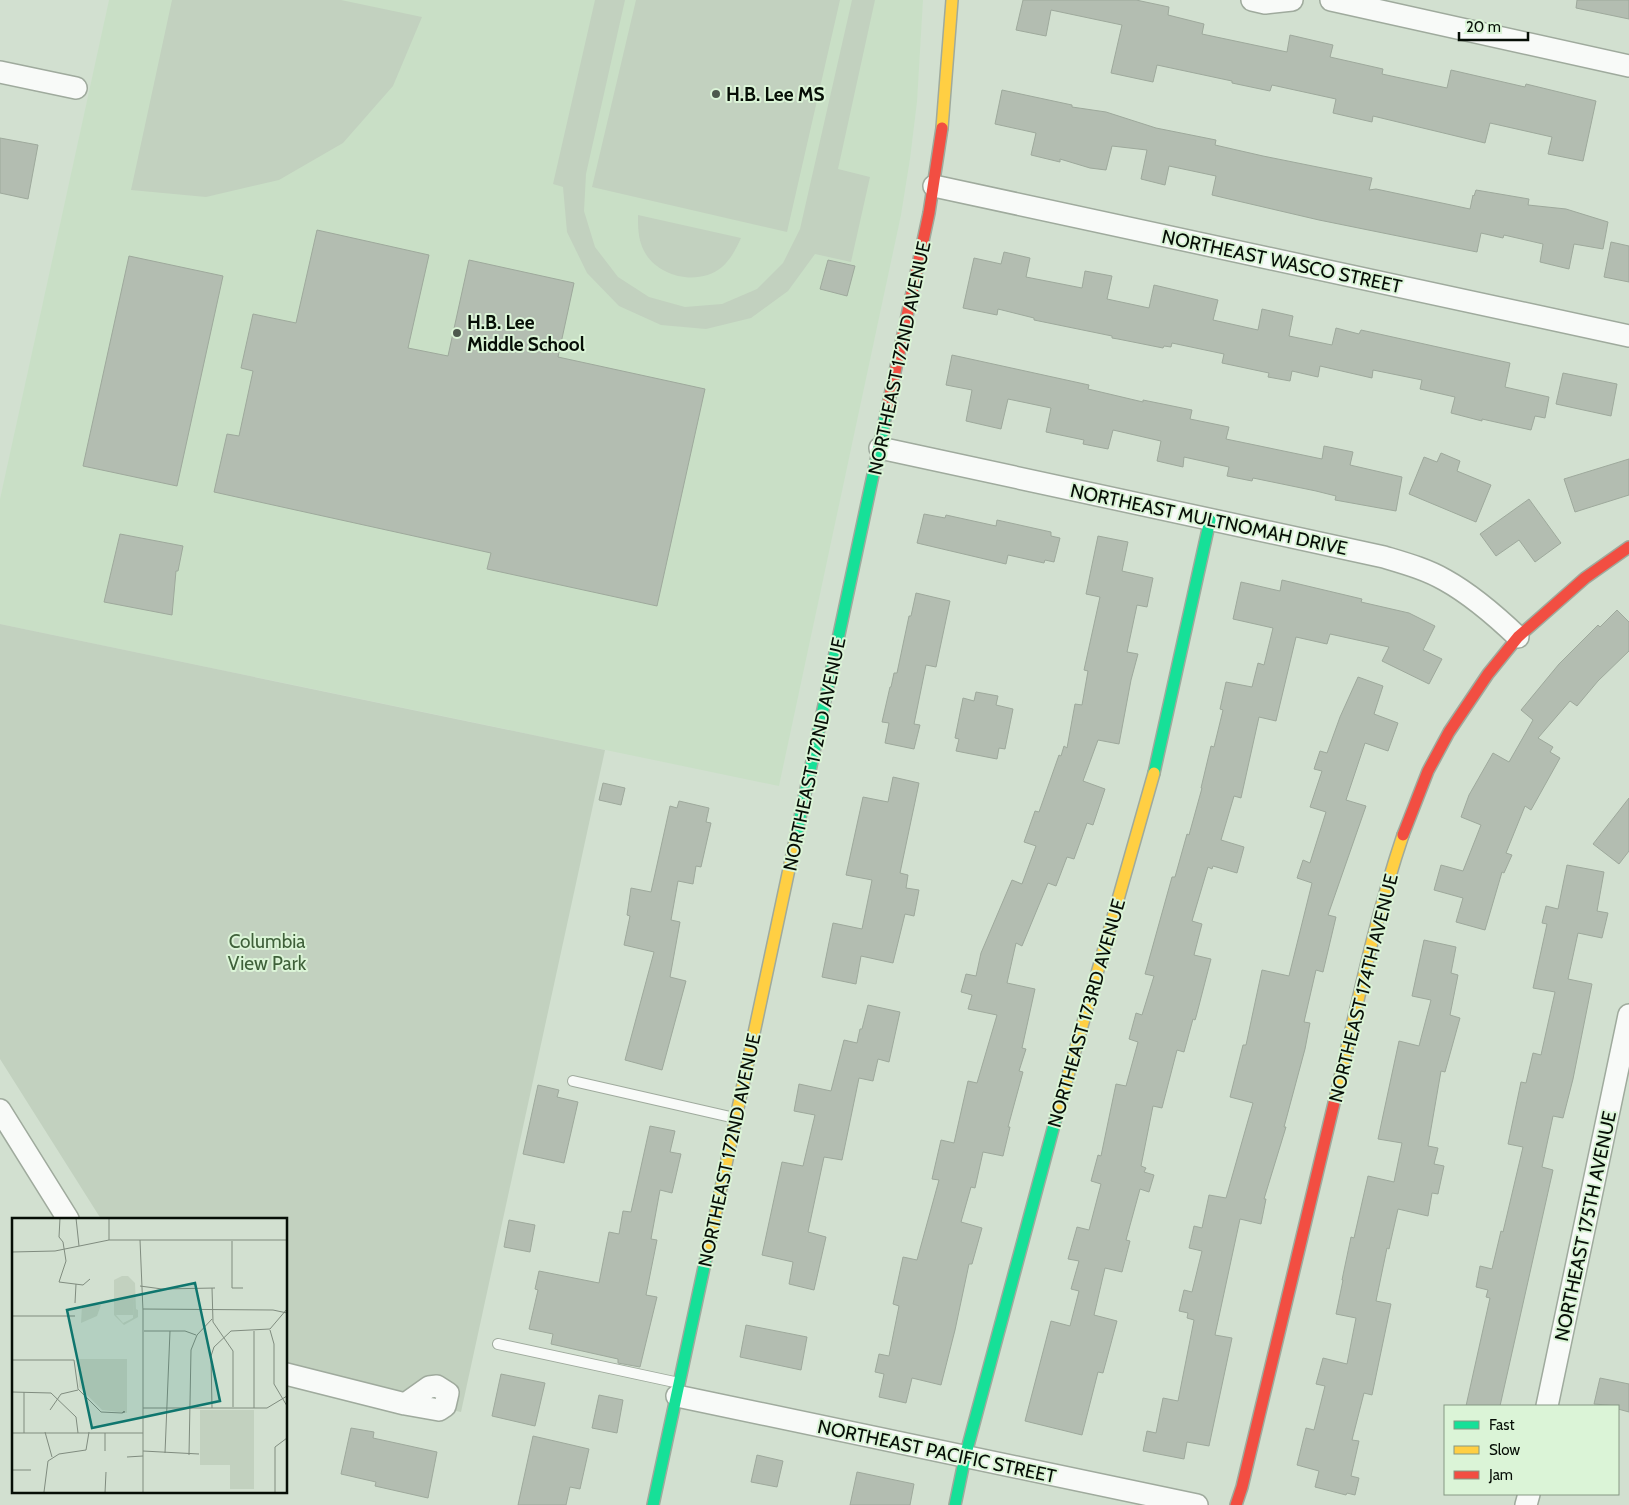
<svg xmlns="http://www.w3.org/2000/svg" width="1629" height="1505" viewBox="0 0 1629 1505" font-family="Cabin,sans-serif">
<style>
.built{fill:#c9dfc6}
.green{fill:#c2d1bf}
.building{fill:#b3bdb1;stroke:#9ea99c}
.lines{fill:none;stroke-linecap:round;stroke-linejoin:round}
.lane-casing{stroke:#9faa9d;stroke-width:12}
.street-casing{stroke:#9faa9d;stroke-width:24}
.fast-casing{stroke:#9faa9d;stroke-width:14}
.slow-casing{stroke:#9faa9d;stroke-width:14}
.jam-casing{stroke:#9faa9d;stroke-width:14}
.lane{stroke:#f8faf8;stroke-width:10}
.street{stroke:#f8faf8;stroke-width:21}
.fast{stroke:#16e098;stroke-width:11}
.slow{stroke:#ffcf43;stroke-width:11}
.jam{stroke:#f24e42;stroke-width:11}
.poi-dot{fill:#4d584d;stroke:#dbf4d7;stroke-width:2}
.labels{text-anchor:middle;stroke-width:4;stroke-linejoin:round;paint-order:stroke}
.poi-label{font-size:19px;font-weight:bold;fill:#060e06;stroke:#dbf4d7;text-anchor:start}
.street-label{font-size:19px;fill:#060e06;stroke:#dbf4d7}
.park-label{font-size:19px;fill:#3f603a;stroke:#dbf4d7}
.inset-road{fill:none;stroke:#808c7f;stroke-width:1}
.view{fill:#0f766e;fill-opacity:0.15;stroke:#0f766e;stroke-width:2.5}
.inset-edge{fill:none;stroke:#060e06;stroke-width:2.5}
</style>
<rect width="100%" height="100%" fill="#d2e0d0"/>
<polygon class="built" points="109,0 923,0 917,102 910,159 901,215 779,786 0,624 0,499"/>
<g class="green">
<polygon points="172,0 341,0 422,17 393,86 343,143 279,180 206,197 131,190"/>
<polygon points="595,0 625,0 586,174 584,211 595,247 618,277 649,297 685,307 722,304 757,289 783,263 800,229 852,0 875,0 838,169 870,177 851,262 815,254 788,291 751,318 706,329 661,325 619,306 587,273 567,232 563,187 553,184"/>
<polygon points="636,0 840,0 787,232 592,187"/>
<path d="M638 215 741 238C736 249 731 259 722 267 698 287 656 277 643 249 638 238 638 227 638 215Z"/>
<polygon points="0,624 605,750 461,1412 286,1375 286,1219 101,1219 0,1059"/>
</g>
<g class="building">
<polygon points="1023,0 1136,0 1169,7 1168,15 1204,24 1202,34 1287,52 1290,35 1333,45 1330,57 1383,69 1382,74 1447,88 1451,70 1525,87 1526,84 1596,101 1583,161 1548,154 1552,137 1490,123 1485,143 1373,116 1372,122 1333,113 1336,99 1272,85 1270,91 1232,83 1232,81 1157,65 1153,82 1111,73 1122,25 1051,10 1046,36 1016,30"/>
<polygon points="1577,0 1629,0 1629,19 1576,8"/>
<polygon points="1002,90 1072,105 1072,107 1106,112 1156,128 1216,140 1215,145 1263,156 1372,178 1369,190 1376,189 1470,209 1473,195 1474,196 1476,190 1529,199 1528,205 1566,209 1608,222 1603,249 1574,244 1569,269 1540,262 1543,244 1504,235 1503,238 1481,233 1477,252 1319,220 1212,195 1216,176 1169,166 1165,185 1141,179 1147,150 1112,146 1106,170 1090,168 1060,159 1060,162 1031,155 1036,133 995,124"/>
<polygon points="0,138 38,145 28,199 0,193"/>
<polygon points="317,230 429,255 408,348 448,356 469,260 574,283 558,357 705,389 657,606 487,569 491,553 214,492 227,434 239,436 253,371 241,368 253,314 296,323"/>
<polygon points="1611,242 1629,246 1629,282 1604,277"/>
<polygon points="1004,252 1030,258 1026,277 1082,288 1085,271 1112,276 1107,299 1149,308 1154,285 1218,300 1213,320 1258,330 1262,309 1293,316 1289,336 1332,345 1336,328 1359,334 1361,330 1510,363 1505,387 1549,397 1545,418 1535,416 1531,430 1482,419 1482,421 1451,413 1455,397 1420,389 1422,380 1373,370 1372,378 1320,366 1318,377 1292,371 1290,381 1268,377 1269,373 1222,363 1224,354 1172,343 1171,347 1164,346 1163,348 1118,339 1112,338 1112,336 1034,320 1034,318 998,309 997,315 963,308 974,258 1001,264"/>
<polygon points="129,256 223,276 177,486 83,466"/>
<polygon points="828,260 855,266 847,296 820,289"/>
<polygon points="952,355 1089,385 1088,389 1143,402 1143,400 1192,410 1190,419 1229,427 1226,439 1322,459 1324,446 1353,452 1350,465 1402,477 1396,511 1335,500 1336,496 1316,491 1253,478 1252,481 1227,476 1229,467 1184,457 1183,467 1157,461 1161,441 1113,430 1108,449 1083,444 1084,440 1046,432 1051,408 1008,399 1001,429 966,421 972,390 946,385"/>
<polygon points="1563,373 1617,384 1611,416 1556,404"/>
<polygon points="1441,453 1460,461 1457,471 1491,485 1476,522 1409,494 1424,457 1437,462"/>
<polygon points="1629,459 1629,495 1575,512 1564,479"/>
<polygon points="1529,499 1561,543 1535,562 1519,540 1496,556 1480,534"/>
<polygon points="924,514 945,518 946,515 996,526 997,520 1051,532 1051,536 1060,538 1054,562 1045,560 1044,563 1008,555 1006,564 917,543"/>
<polygon points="120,534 183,546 178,571 176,571 172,615 104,602"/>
<polygon points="1098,536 1128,542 1122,571 1153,578 1147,607 1137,605 1127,652 1138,654 1131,680 1119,744 1098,740 1083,781 1105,789 1093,825 1087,823 1074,859 1067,857 1056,886 1048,883 1022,946 1016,943 1007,983 1035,989 1022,1048 1026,1049 1019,1071 1023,1072 1008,1127 1010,1127 1003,1156 983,1152 975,1188 971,1187 961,1222 982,1228 972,1264 969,1264 955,1330 941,1385 912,1378 906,1403 879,1397 884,1374 875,1372 879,1354 889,1356 899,1306 893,1304 903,1257 917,1260 939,1180 932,1179 941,1140 954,1143 968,1081 977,1083 997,1015 968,1009 972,995 961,992 966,974 976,976 981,953 1012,880 1022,884 1036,846 1024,842 1035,811 1039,812 1059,755 1061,756 1064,746 1067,748 1075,704 1082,705 1088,671 1084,670 1100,597 1086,594"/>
<polygon points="1282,580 1362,599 1361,602 1409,613 1435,626 1423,650 1442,659 1429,684 1382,661 1389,647 1330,634 1327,644 1296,637 1276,721 1259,717 1241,798 1234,796 1221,840 1244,847 1237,873 1213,866 1212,869 1208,867 1192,921 1202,924 1194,955 1211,959 1196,1017 1195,1020 1193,1019 1184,1052 1177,1050 1162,1108 1153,1106 1141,1166 1146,1168 1144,1172 1154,1175 1149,1192 1140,1189 1126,1240 1130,1241 1122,1272 1105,1268 1094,1315 1117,1321 1103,1373 1098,1372 1082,1435 1025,1421 1051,1321 1070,1326 1079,1291 1071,1289 1079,1261 1068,1259 1077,1227 1089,1230 1101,1184 1091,1181 1098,1155 1101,1156 1116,1084 1126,1086 1138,1042 1129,1039 1136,1013 1142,1015 1154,976 1145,974 1172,877 1175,877 1187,834 1189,835 1202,788 1201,788 1211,746 1214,747 1223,710 1220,709 1226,682 1252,687 1258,663 1264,665 1273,628 1233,619 1241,582 1280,591"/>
<polygon points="916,593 950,601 936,667 926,665 914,724 920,725 914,749 885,743 889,723 882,722 890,687 891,687 894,673 897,673 909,616 911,616"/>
<polygon points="1617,610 1629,622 1629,651 1598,681 1577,706 1570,701 1538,738 1553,747 1550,752 1560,758 1531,810 1525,806 1506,853 1512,855 1504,873 1502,872 1485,930 1456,922 1463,898 1434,890 1441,865 1463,871 1481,825 1461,817 1469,795 1493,753 1509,762 1533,720 1521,710 1559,664 1598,625 1600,627"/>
<polygon points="1358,677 1383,686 1374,714 1398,723 1388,751 1365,743 1346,800 1366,806 1328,915 1336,917 1323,972 1316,970 1304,1022 1310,1023 1305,1049 1284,1127 1286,1127 1264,1199 1266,1199 1261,1224 1240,1219 1215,1335 1232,1338 1209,1446 1187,1442 1184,1459 1143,1451 1147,1431 1156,1433 1163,1398 1178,1401 1194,1320 1187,1318 1188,1313 1179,1311 1184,1290 1192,1292 1202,1251 1189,1248 1194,1226 1202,1228 1209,1195 1226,1198 1253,1103 1230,1097 1243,1045 1246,1045 1262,970 1289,976 1312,883 1297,878 1303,860 1310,863 1326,812 1310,807 1322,771 1314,769 1320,751 1327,753 1340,717"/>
<polygon points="976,692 998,696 996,705 1013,709 1005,749 999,748 997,759 956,751 959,739 955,738 963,698 974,701"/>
<polygon points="893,777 919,783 900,873 908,875 906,888 919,890 914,916 905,914 893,963 861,956 856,984 822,977 833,923 862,929 872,880 846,875 863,797 888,802"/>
<polygon points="603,783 625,788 621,805 599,800"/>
<polygon points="1629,798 1629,851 1619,864 1593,844"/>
<polygon points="679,801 709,808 706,822 711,823 701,867 696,866 693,884 678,881 671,920 680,922 670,977 686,981 662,1070 625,1060 654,952 624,945 630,916 627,915 631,888 651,892 670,806 677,808"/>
<polygon points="1567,865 1604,872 1597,911 1608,913 1602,938 1578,933 1568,979 1592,984 1573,1079 1563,1118 1553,1116 1542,1167 1553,1170 1500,1406 1466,1406 1490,1298 1486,1297 1488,1290 1476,1287 1480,1266 1492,1269 1501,1231 1503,1232 1523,1147 1508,1144 1521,1082 1526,1083 1533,1053 1541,1055 1555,992 1533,988 1547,924 1542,923 1546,906 1558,909"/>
<polygon points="1424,940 1456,947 1451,973 1458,975 1450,1015 1460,1018 1445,1072 1441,1071 1428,1146 1438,1148 1434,1164 1444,1166 1438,1194 1432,1193 1428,1216 1398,1209 1389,1249 1387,1248 1376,1301 1391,1304 1372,1395 1364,1393 1352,1440 1359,1441 1351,1476 1359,1478 1355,1495 1347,1493 1346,1495 1315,1487 1319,1471 1297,1465 1306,1428 1314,1430 1325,1386 1316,1384 1323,1358 1347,1364 1356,1318 1336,1314 1343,1280 1342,1280 1351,1237 1354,1238 1368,1176 1394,1182 1402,1143 1378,1139 1399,1041 1419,1046 1431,1000 1412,996"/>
<polygon points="868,1005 900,1012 889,1062 878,1059 873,1081 859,1078 842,1160 824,1157 808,1232 826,1237 814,1290 789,1284 793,1262 762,1255 782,1162 803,1166 815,1115 794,1111 799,1084 831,1091 844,1040 857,1043 860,1029 862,1029"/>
<polygon points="538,1085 559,1090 557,1097 578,1102 564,1163 523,1154"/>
<polygon points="650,1126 675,1131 670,1152 681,1154 672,1193 660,1190 651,1239 657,1240 646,1295 657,1297 640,1367 618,1363 618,1359 551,1344 553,1334 529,1329 538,1290 535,1289 539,1271 599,1283 609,1232 619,1234 623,1211 631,1212"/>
<polygon points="509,1220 535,1225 530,1252 504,1247"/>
<polygon points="746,1325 807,1337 801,1370 740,1357"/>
<polygon points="501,1374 545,1383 535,1426 492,1416"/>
<polygon points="1600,1378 1629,1384 1629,1412 1618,1409 1618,1406 1594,1404"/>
<polygon points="599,1395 623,1400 617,1433 592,1428"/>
<polygon points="351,1428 374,1432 373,1438 437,1452 428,1498 375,1486 376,1482 341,1474"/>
<polygon points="533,1436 589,1449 580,1489 570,1487 566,1505 518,1505"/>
<polygon points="757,1455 783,1461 777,1487 751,1482"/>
<polygon points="857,1472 914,1484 910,1505 850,1505"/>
</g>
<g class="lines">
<defs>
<g id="lane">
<polyline points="573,1081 735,1118"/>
<polyline points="498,1344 679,1383"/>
</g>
<g id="street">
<polyline points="1252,0 1265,3 1292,0"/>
<polyline points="1331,0 1629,66"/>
<polyline points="0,72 76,88"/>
<polyline points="934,186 1629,336"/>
<path d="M880 448 1384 557C1404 563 1426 569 1445 580 1472 595 1496 616 1518 637"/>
<polyline points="0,1110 68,1219"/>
<polyline points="286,1374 405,1404 439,1410 445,1406 448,1393 437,1386 429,1387 405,1404"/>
<polyline points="677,1396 1197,1505"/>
<polyline points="1547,1406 1629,1015"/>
<polyline points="1526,1505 1529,1494"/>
</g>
<g id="fast">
<polyline points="1154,773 1210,520"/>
<polyline points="795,841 886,414"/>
<polyline points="653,1505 709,1244"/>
<polyline points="955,1505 965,1457 1057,1114"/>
</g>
<g id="slow">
<polyline points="942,128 952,0"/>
<path d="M1335 1099C1356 1011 1374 921 1403 835"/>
<polyline points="1057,1114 1154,773"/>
<polyline points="709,1244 795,841"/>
</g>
<g id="jam">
<polyline points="886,414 929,213 942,128"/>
<polyline points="1403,835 1428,771 1449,732 1488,674 1518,637 1585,578 1629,547"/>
<polyline points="1236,1505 1242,1487 1335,1099"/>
</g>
</defs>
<use href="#lane" class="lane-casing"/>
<use href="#street" class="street-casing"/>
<use href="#fast" class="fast-casing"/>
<use href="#slow" class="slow-casing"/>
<use href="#jam" class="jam-casing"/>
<use href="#lane" class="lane"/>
<use href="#street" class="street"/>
<use href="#fast" class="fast"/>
<use href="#slow" class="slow"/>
<use href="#jam" class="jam"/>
</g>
<g class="poi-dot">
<circle cx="716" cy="94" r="5"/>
<circle cx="457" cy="333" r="5"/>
</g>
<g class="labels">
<g class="poi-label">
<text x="726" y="101">H.B. Lee MS</text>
<text x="467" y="329">H.B. Lee<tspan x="467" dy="22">Middle School</tspan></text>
</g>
<g class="street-label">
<text transform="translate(1282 261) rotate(12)" y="7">NORTHEAST WASCO STREET</text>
<text transform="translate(899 358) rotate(-78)" y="7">NORTHEAST 172ND AVENUE</text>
<text transform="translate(1209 519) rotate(12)" y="7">NORTHEAST MULTNOMAH DRIVE</text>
<text transform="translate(814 754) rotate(-78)" y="7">NORTHEAST 172ND AVENUE</text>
<text transform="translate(1363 988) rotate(-76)" y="7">NORTHEAST 174TH AVENUE</text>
<text transform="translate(1086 1013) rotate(-74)" y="7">NORTHEAST 173RD AVENUE</text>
<text transform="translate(729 1150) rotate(-78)" y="7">NORTHEAST 172ND AVENUE</text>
<text transform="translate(1585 1226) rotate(-78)" y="7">NORTHEAST 175TH AVENUE</text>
<text transform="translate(937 1451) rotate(12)" y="7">NORTHEAST PACIFIC STREET</text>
</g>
<g class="park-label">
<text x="267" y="948">Columbia<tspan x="267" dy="22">View Park</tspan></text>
</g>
</g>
<g transform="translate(12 1218)">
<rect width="275" height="275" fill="#d2e0d0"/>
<path d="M110 58H116L123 65 124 91 126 92V99L112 107 102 97V62ZM122 67 121 100 111 105 104 97H121ZM70 87H89L85 98 69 105ZM66 141H115V195L90 192 67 169ZM188 192H242V271H218V247H188Z" fill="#c2d1bf" fill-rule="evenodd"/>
<path class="inset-road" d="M48 0 47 19 51 24 54 43 47 64 71 67 78 61M64 0 67 28M97 22V0M128 22 131 93V275M220 23V70H231M0 34 43 33 97 22H275M128 68 150 71 203 70M200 70 201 104 221 133V189M63 85 64 66M131 91 261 92 275 95M0 98H63M258 112 262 126V166L275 188M132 113H173L184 117M242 113V190M0 142H62L66 171 89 194 110 195 113 194 112 193 110 195M0 174 39 175 64 199 66 215M131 190H255L275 178M200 190 199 138 202 129 219 113 258 111 275 91M38 192 49 176 66 172M33 214 40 239M0 215H131M12 215V174M93 233V215M131 233 187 236M153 235 158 113M177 237 179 132 185 117 200 101M115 239 131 238M0 252H19M32 274 36 243 47 236 74 232 77 214M0 275H247M93 275 94 254M263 275V229L275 220"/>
<path class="view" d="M183 65 208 183 80 210 55 92Z"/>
<rect width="275" height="275" class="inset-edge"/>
</g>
<rect x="1444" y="1405" width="175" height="90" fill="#dbf4d7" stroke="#869883"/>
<rect x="1454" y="1421" width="25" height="8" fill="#16e098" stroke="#869883"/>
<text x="1489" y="1430" font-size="15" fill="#060e06">Fast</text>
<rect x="1454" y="1446" width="25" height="8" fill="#ffcf43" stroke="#869883"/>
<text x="1489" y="1455" font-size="15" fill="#060e06">Slow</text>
<rect x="1454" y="1471" width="25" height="8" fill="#f24e42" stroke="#869883"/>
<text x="1489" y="1480" font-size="15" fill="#060e06">Jam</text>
<path d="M1459 32v8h69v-8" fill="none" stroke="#060e06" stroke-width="2.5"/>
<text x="1466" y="32" font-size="15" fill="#060e06" stroke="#dbf4d7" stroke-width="4" paint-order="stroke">20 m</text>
</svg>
